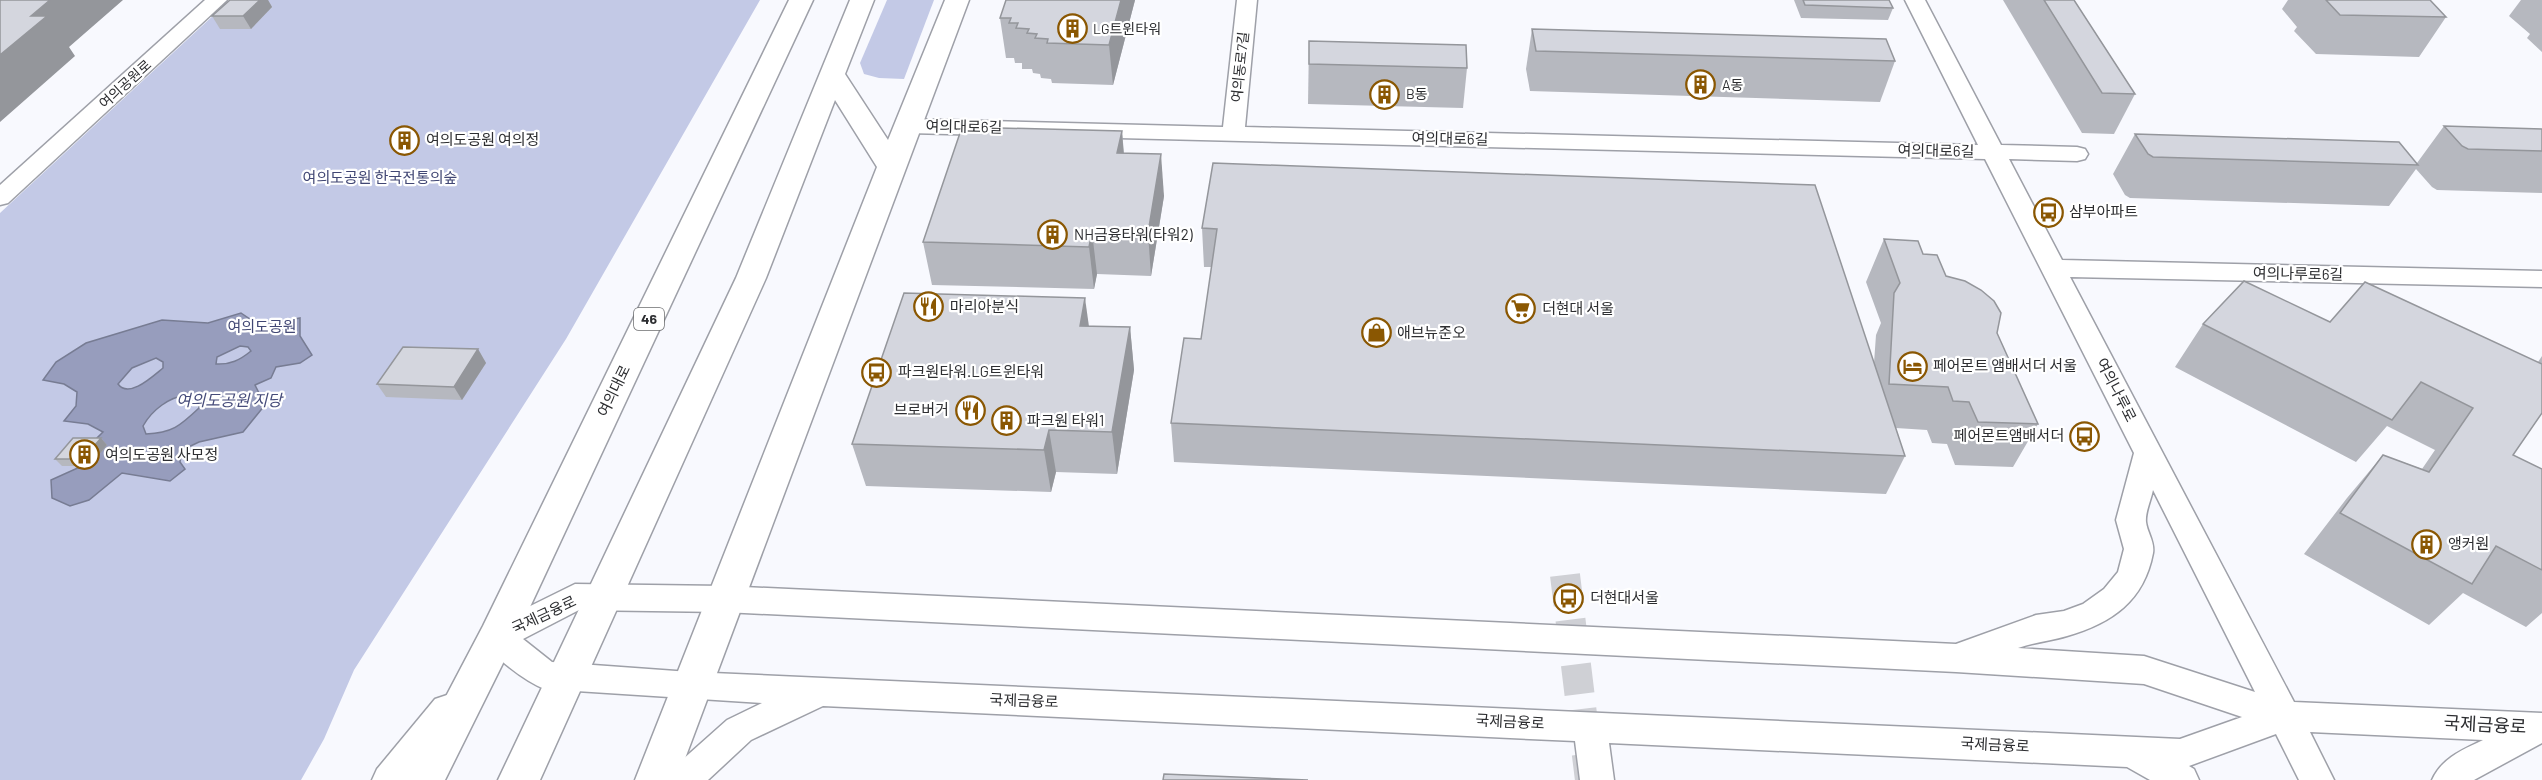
<svg xmlns="http://www.w3.org/2000/svg" width="2542" height="780" viewBox="0 0 2542 780" font-family="Barlow,'Noto Sans KR',sans-serif">
<style>
.green{fill:#c3c9e6}
.water{fill:#979dbd;stroke:#777c93;stroke-width:1.5;fill-rule:evenodd}
.lines{fill:none;stroke-linecap:round;stroke-linejoin:round}
.minor-tunnel{stroke:#cfd0d5;stroke-width:30;stroke-dasharray:30 15;stroke-linecap:butt}
.minor-casing{stroke:#9ea0a8;stroke-width:3}
.major-casing{stroke:#9ea0a8;stroke-width:3}
.minor{fill:#fff;fill-rule:evenodd}
.major{fill:#fff;fill-rule:evenodd}
.wall{fill:#b6b8bf}
.shaded-wall{fill:#94969b}
.building{fill:#d4d6de;stroke:#94969b;stroke-width:1.5}
.labels{text-anchor:middle;stroke-width:4.5;stroke-linejoin:round;paint-order:stroke}
.far-poi-label{font-size:14px;fill:#2d2e31;stroke:#fff;text-anchor:start}
.far-street-label{font-size:14px;fill:#2d2e31;stroke:#fff}
.shield{fill:#fff;stroke:#6c6d6f;stroke-width:1.5}
.shield-label{font-size:14px;font-weight:bold;fill:#2d2e31}
.street-label{font-size:15px;fill:#2d2e31;stroke:#fff}
.poi-label{font-size:15px;fill:#2d2e31;stroke:#fff;text-anchor:start}
.park-label{font-size:15px;fill:#414774;stroke:#fff}
.water-label{font-size:16px;font-style:italic;fill:#464c7a;stroke:#fff}
.near-street-label{font-size:18px;fill:#2d2e31;stroke:#fff}
</style>
<rect width="100%" height="100%" fill="#f8f9fe"/>
<g class="green">
<polygon points="230,0 760,0 566,339 354,670 324,739 301,780 0,780 0,213"/>
<polygon points="887,0 934,0 904,79 879,78 864,74 860,63"/>
</g>
<path class="water" d="M241 313 260 326 300 318V336L312 355 300 363 276 367 271 378 255 385 265 405 243 432 199 442 182 450 180 462 185 469 170 481 122 473 89 500 70 506 52 498 51 480 82 466H90L97 438 103 432 88 424 64 421 76 406 77 392 64 384 43 380 56 362 86 343 162 320 208 323ZM240 346 248 347 251 351C240 360 230 365 216 364L217 357ZM156 358 163 362V368C153 376 129 399 118 384L132 368ZM187 395 199 398V408C180 426 172 433 146 434L143 426C152 410 169 397 187 395Z"/>
<g class="lines">
<polyline class="minor-tunnel" points="1565,575 1590,780"/>
<defs>
<g id="minor">
<polygon points="205,0 227,0 8,203 0,205 0,185"/>
<path d="M1237 0H1257L1245 127 1978 145 1905 0H1925L2001 145 2077 147 2085 149 2088 154 2085 159 2077 161 2009 159 2062 260 2542 271V287L2070 277 2294 702 2542 713V743L2474 780H2432C2442 758 2462 750 2483 740L2310 732 2334 780H2299L2276 734 2189 766 2194 769 2199 780H2150L2127 767 1609 743 1614 780H1580L1575 741 823 706 751 740 708 780H667L672 769 727 720 762 703 545 689C526 682 490 655 481 637L486 628 575 584 724 586 1956 644 2036 615 2064 611 2083 604 2104 589 2118 572 2124 549 2116 520 2134 453 1985 159 908 133 900 131 897 126 900 121 908 119 1223 127ZM2153 490 2255 692 2144 656 2018 648C2035 642 2051 641 2067 636 2112 623 2144 601 2153 553 2155 542 2147 532 2146 522 2145 512 2151 500 2153 490ZM579 610 724 612 1956 672 2144 684 2242 717 2180 739 690 672 552 662 523 639Z"/>
<polygon points="447,695 459,699 463,709 459,719 410,780 372,780 377,769 435,699"/>
</g>
<g id="major">
<polygon points="789,0 813,0 516,637 445,780 402,780 483,626"/>
<polygon points="850,0 874,0 845,74 888,140 945,0 969,0 677,780 635,780 877,167 835,100 766,278 540,780 498,780 736,278"/>
</g>
</defs>
<use href="#minor" class="minor-casing"/>
<use href="#major" class="major-casing"/>
<use href="#minor" class="minor"/>
<use href="#major" class="major"/>
</g>
<g class="wall">
<polygon points="230,0 268,0 272,7 251,29 220,29 212,16"/>
<polygon points="1006,0 1135,0 1113,85 1052,83 1051,79 1041,78 1040,74 1033,73 1032,69 1022,69 1022,63 1015,63 1014,58 1006,58 1000,18"/>
<polygon points="1794,0 1889,0 1893,8 1888,20 1801,18"/>
<polygon points="2003,0 2074,0 2135,94 2114,134 2082,133"/>
<polygon points="2288,0 2430,0 2446,17 2419,57 2316,54 2294,31 2297,27 2282,9"/>
<polygon points="2521,0 2542,0 2542,52 2527,38 2530,34 2509,16"/>
<polygon points="1532,29 1895,61 1880,102 1530,91 1526,69"/>
<polygon points="1309,41 1467,68 1463,108 1308,104"/>
<polygon points="2444,126 2542,129 2542,193 2437,190 2432,187 2416,169 2389,206 2130,198 2125,195 2113,174 2135,134 2417,163"/>
<polygon points="1122,131 1124,153 1164,196 1151,276 1097,274 1094,289 932,285 923,242"/>
<polygon points="1213,163 1874,363 1876,335 1881,323 1866,282 1884,239 1923,254 1946,276 1997,333 2038,424 2013,467 1955,465 1947,444 1932,443 1927,430 1896,428 1905,456 1886,494 1174,462 1171,423 1201,339 1212,267 1204,267 1202,228"/>
<polygon points="2330,322 2538,362 2542,356 2542,413 2513,455 2542,469 2542,613 2526,627 2463,593 2429,625 2304,554 2347,498 2383,455 2422,469 2435,450 2387,426 2356,462 2175,367 2203,324"/>
<polygon points="1089,326 1130,327 1134,370 1117,474 1056,472 1051,492 866,486 852,444"/>
<polygon points="478,349 486,363 462,400 386,397 377,384"/>
<polygon points="101,438 107,445 90,466 62,466 55,459"/>
</g>
<g class="shaded-wall">
<polygon points="50,0 123,0 69,47 75,56 0,122 0,55 31,16"/>
<polygon points="260,0 268,0 272,7 251,29 243,16"/>
<polygon points="1121,0 1135,0 1113,85 1109,45"/>
<polygon points="1122,131 1125,173 1117,153"/>
<polygon points="1161,154 1164,196 1151,276 1148,233"/>
<polygon points="1092,232 1097,274 1094,289 1089,247"/>
<polygon points="1085,298 1091,341 1080,326"/>
<polygon points="1130,327 1134,370 1117,474 1112,432"/>
<polygon points="478,349 486,363 462,400 454,387"/>
<polygon points="1049,430 1056,472 1051,492 1044,450"/>
<polygon points="101,438 107,445 90,466 83,459"/>
</g>
<g class="building">
<polygon points="0,0 50,0 31,16 47,16 0,55"/>
<polygon points="230,0 260,0 243,16 212,16"/>
<polygon points="1006,0 1121,0 1109,45 1047,43 1048,39 1035,38 1037,34 1027,33 1029,29 1016,28 1018,23 1009,23 1011,18 1000,18"/>
<polygon points="1803,0 1889,0 1893,8 1805,5"/>
<polygon points="2044,0 2074,0 2135,94 2102,93"/>
<polygon points="2326,0 2430,0 2446,17 2340,15"/>
<polygon points="1532,29 1886,39 1895,61 1536,51"/>
<polygon points="1309,41 1466,45 1467,68 1309,64"/>
<polygon points="2444,126 2542,129 2542,151 2468,149 2462,146"/>
<polygon points="962,127 1122,131 1117,153 1161,154 1148,233 1092,232 1089,247 923,242"/>
<polygon points="2135,134 2399,142 2418,165 2153,157 2148,154"/>
<polygon points="1213,163 1815,185 1905,456 1171,423 1184,338 1201,339 1217,229 1202,228"/>
<polygon points="1884,239 1918,241 1923,254 1937,255 1946,276 1965,281 1981,290 1994,301 2001,313 1997,333 2038,424 1978,422 1969,402 1953,401 1948,387 1889,384 1894,293 1900,283"/>
<polygon points="2244,281 2330,322 2365,282 2542,364 2542,413 2513,455 2542,469 2542,570 2496,546 2472,584 2340,513 2383,455 2429,472 2473,408 2421,382 2392,420 2203,324"/>
<polygon points="904,293 1085,298 1080,326 1130,327 1112,432 1049,430 1044,450 852,444"/>
<polygon points="403,347 478,349 454,387 377,384"/>
<polygon points="73,438 101,438 83,459 55,459"/>
<polygon points="1164,774 1308,780 1163,780"/>
</g>
<defs>
<symbol id="building-ring" viewBox="-11 -11 22 22"><circle r="9.5" fill="#fff" stroke="#8a5702" stroke-width="1.5"/><path d="M-4-6H4V6H1V3H-1V6H-4ZM-2.5-4.3h1.7v1.8h-1.7ZM.8-4.3h1.7v1.8H.8ZM-2.5-1h1.7V.8h-1.7ZM.8-1h1.7V.8H.8Z" fill="#8a5702"/></symbol>
<symbol id="bus-ring" viewBox="-11 -11 22 22"><circle r="9.5" fill="#fff" stroke="#8a5702" stroke-width="1.5"/><path d="M-5-6H5V4H4V6H2V4H-2V6H-4V4H-5ZM-3.5-4V0h7V-4ZM-3.5 1.2v1.5H-2V1.2ZM2 1.2v1.5H3.5V1.2Z" fill="#8a5702"/></symbol>
<symbol id="restaurant-ring" viewBox="-11 -11 22 22"><circle r="9.5" fill="#fff" stroke="#8a5702" stroke-width="1.5"/><path d="M-5-6h1v4h1v-4h1v4h1v-4h1v5L-1.5 .5V6h-2V.5L-5-1ZM5-6V6H3V1.5H1.5Q1.5-4 5-6Z" fill="#8a5702"/></symbol>
<symbol id="supermarket-ring" viewBox="-11 -11 22 22"><circle r="9.5" fill="#fff" stroke="#8a5702" stroke-width="1.5"/><path d="M-6-5.5h2.5l.6 2H6L4.5 2H-2.5L-4.4-4H-6ZM-1.5 3.2a1.3 1.3 0 1 0 .1 0ZM3 3.2a1.3 1.3 0 1 0 .1 0Z" fill="#8a5702"/></symbol>
<symbol id="shop-ring" viewBox="-11 -11 22 22"><circle r="9.5" fill="#fff" stroke="#8a5702" stroke-width="1.5"/><path d="M-5-2.5h2.3a2.7 3.5 0 0 1 5.4 0H5L5.5 6h-11ZM-1.5-2.5h3a1.5 2.3 0 0 0-3 0Z" fill="#8a5702"/></symbol>
<symbol id="hotel-ring" viewBox="-11 -11 22 22"><circle r="9.5" fill="#fff" stroke="#8a5702" stroke-width="1.5"/><path d="M-6-4.5h1.5V1H6V5H4.5V3h-9V5H-6ZM-4 0a1.8 1.8 0 1 1 3.6 0ZM.5 0V-2.5h3Q6-2.5 6 0Z" fill="#8a5702"/></symbol>
</defs>
<g fill-rule="evenodd">
<use href="#building-ring" x="1056" y="12" width="33" height="33"/>
<use href="#building-ring" x="1684" y="68" width="33" height="33"/>
<use href="#building-ring" x="1368" y="78" width="33" height="33"/>
<use href="#building-ring" x="388" y="124" width="33" height="33"/>
<use href="#bus-ring" x="2032" y="196" width="33" height="33"/>
<use href="#building-ring" x="1036" y="218" width="33" height="33"/>
<use href="#restaurant-ring" x="912" y="290" width="33" height="33"/>
<use href="#supermarket-ring" x="1504" y="292" width="33" height="33"/>
<use href="#shop-ring" x="1360" y="316" width="33" height="33"/>
<use href="#hotel-ring" x="1896" y="350" width="33" height="33"/>
<use href="#bus-ring" x="860" y="356" width="33" height="33"/>
<use href="#restaurant-ring" x="954" y="394" width="33" height="33"/>
<use href="#building-ring" x="990" y="404" width="33" height="33"/>
<use href="#bus-ring" x="2068" y="420" width="33" height="33"/>
<use href="#building-ring" x="68" y="438" width="33" height="33"/>
<use href="#building-ring" x="2410" y="528" width="33" height="33"/>
<use href="#bus-ring" x="1552" y="582" width="33" height="33"/>
</g>
<g class="labels">
<g class="far-poi-label">
<text x="1093" y="34">LG트윈타워</text>
<text x="1722" y="90">A동</text>
<text x="1406" y="99">B동</text>
</g>
<g class="far-street-label">
<text transform="translate(1240 67) rotate(-84)" y="5">여의동로7길</text>
<text transform="translate(125 84) rotate(-42)" y="5">여의공원로</text>
</g>
<rect class="shield" x="634" y="308" width="30" height="22" rx="4.5"/>
<g class="shield-label">
<text x="649" y="324">46</text>
</g>
<g class="street-label">
<text transform="translate(964 127) rotate(1)" y="5">여의대로6길</text>
<text transform="translate(1450 139) rotate(1)" y="5">여의대로6길</text>
<text transform="translate(1936 151) rotate(1)" y="5">여의대로6길</text>
<text transform="translate(2298 274) rotate(1)" y="5">여의나루로6길</text>
<text transform="translate(2116 390) rotate(63)" y="5">여의나루로</text>
<text transform="translate(614 391) rotate(-64)" y="5">여의대로</text>
<text transform="translate(544 615) rotate(-25)" y="5">국제금융로</text>
<text transform="translate(1024 701) rotate(2)" y="5">국제금융로</text>
<text transform="translate(1510 722) rotate(3)" y="5">국제금융로</text>
<text transform="translate(1995 745) rotate(3)" y="5">국제금융로</text>
</g>
<g class="poi-label">
<text x="426" y="145">여의도공원 여의정</text>
<text x="2069" y="217">삼부아파트</text>
<text x="1074" y="240">NH금융타워(타워2)</text>
<text x="950" y="312">마리아분식</text>
<text x="1542" y="314">더현대 서울</text>
<text x="1397" y="338">애브뉴준오</text>
<text x="1933" y="371">페어몬트 앰배서더 서울</text>
<text x="898" y="377">파크원타워.LG트윈타워</text>
<text x="949" y="415" text-anchor="end">브로버거</text>
<text x="1027" y="426">파크원 타워1</text>
<text x="2064" y="441" text-anchor="end">페어몬트앰배서더</text>
<text x="105" y="460">여의도공원 사모정</text>
<text x="2448" y="549">앵커원</text>
<text x="1590" y="603">더현대서울</text>
</g>
<g class="park-label">
<text x="380" y="183">여의도공원 한국전통의숲</text>
<text x="262" y="332">여의도공원</text>
</g>
<g class="water-label">
<text x="229" y="406">여의도공원 지당</text>
</g>
<g class="near-street-label">
<text transform="translate(2485 725) rotate(3)" y="6">국제금융로</text>
</g>
</g>
</svg>
